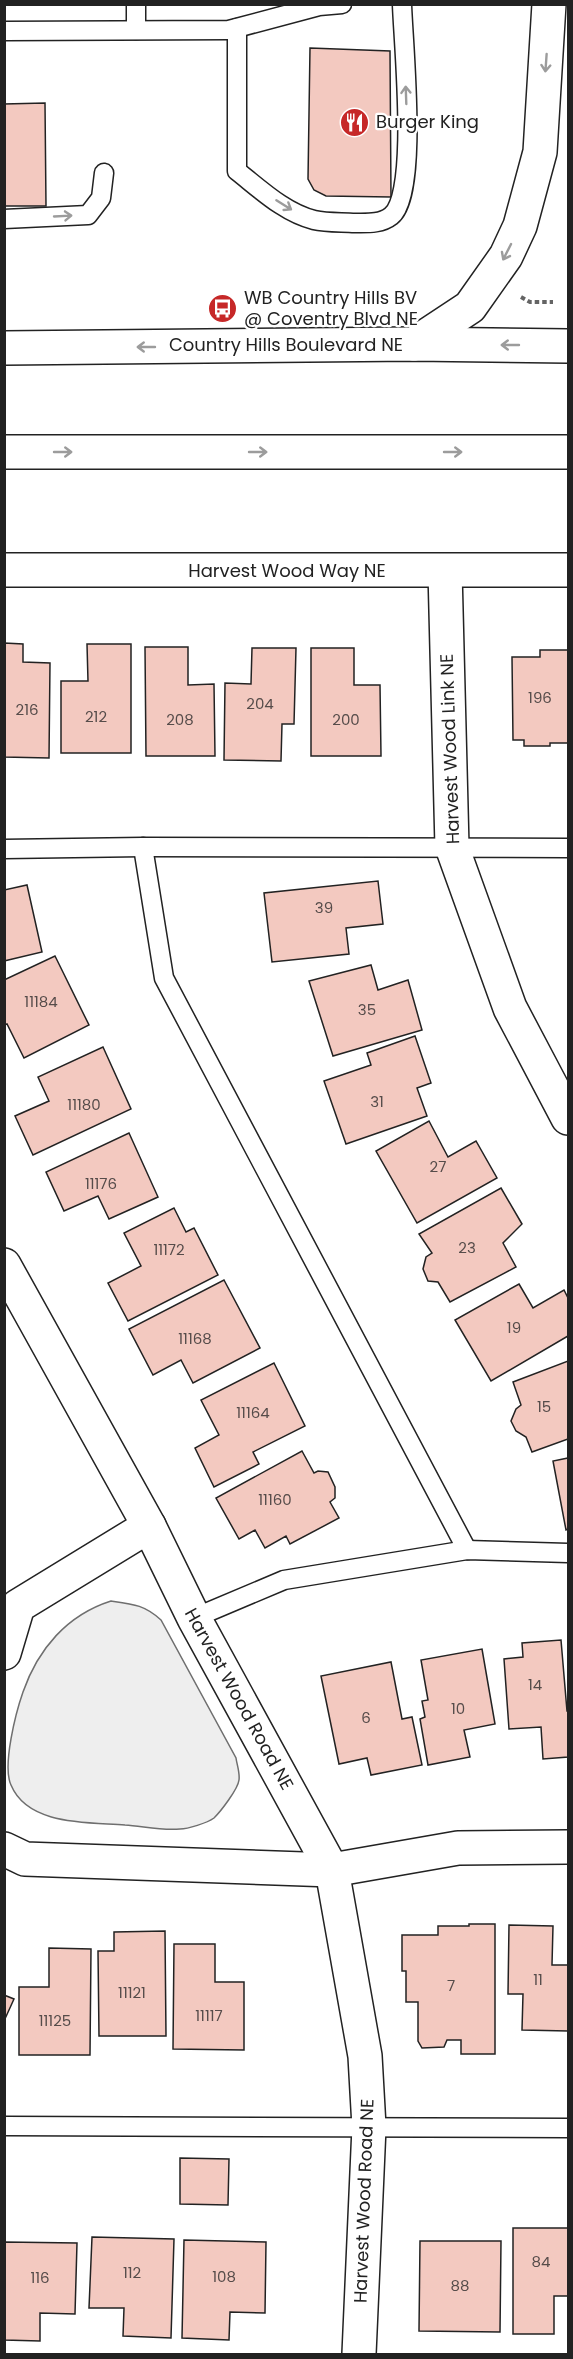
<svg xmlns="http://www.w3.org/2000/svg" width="573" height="2359" viewBox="0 0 573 2359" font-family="Poppins,sans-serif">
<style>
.green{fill:#eee;stroke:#6f6f6f;stroke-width:1.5}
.building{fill:#f3c9c0;stroke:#222;stroke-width:1.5}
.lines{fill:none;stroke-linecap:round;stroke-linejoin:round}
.service-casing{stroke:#222;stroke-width:21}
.minor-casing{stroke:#222;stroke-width:36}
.secondary-casing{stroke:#222;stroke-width:36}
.path{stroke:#646464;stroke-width:4;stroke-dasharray:4.5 3;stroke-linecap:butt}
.service{stroke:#fff;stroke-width:18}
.minor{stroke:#fff;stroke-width:33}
.secondary{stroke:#fff;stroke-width:33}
.oneway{stroke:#9c9c9c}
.labels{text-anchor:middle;stroke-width:4.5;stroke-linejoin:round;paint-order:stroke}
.number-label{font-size:15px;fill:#564c4a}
.poi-label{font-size:18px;fill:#222;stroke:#fff;text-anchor:start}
.street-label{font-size:18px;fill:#222;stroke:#fff}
</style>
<rect width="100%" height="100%" fill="#fff"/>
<path class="green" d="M111 1601C133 1604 145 1605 161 1620L236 1758C237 1765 240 1773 239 1780 238 1789 221 1811 214 1818 207 1823 188 1829 180 1829 162 1831 142 1826 125 1825 89 1822 28 1826 11 1785 2 1766 16 1712 23 1692 38 1649 67 1615 111 1601Z"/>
<g class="building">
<polygon points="310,48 390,51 391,197 326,196 314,190 308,179"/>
<polygon points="45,103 46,206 4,206 4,104"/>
<polygon points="4,643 23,644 23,662 50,663 49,758 4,757"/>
<polygon points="87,644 131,644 131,753 61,753 61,681 88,681"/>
<polygon points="145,647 188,647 188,685 214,684 215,756 146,756"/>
<polygon points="252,648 296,648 294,724 282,724 281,761 224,760 225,683 251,684"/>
<polygon points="311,648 354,648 354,685 380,685 381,756 311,756"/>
<polygon points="540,650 568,650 568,743 550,743 550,746 524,746 524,740 513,740 512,657 540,657"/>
<polygon points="378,881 383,924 346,928 349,954 272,962 264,893"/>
<polygon points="27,885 42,952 4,961 4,890"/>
<polygon points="55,956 89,1025 24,1058 7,1024 4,1025 4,980"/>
<polygon points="371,965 378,990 408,980 422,1030 333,1056 309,981"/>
<polygon points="415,1036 431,1083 417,1088 427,1116 346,1144 324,1081 371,1065 367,1053"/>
<polygon points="103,1047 131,1109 33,1155 15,1116 49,1101 38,1077"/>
<polygon points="429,1121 448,1157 476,1141 497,1178 417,1223 376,1151"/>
<polygon points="129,1133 158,1197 109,1219 98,1196 64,1211 46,1172"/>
<polygon points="501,1188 522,1224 503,1243 516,1267 450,1302 438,1282 428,1281 423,1269 426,1257 432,1253 419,1234"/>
<polygon points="174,1208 186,1232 194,1228 218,1275 128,1321 108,1283 141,1266 124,1233"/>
<polygon points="224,1280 260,1348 193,1383 181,1360 153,1375 129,1329"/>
<polygon points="519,1284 533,1308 564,1290 568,1298 568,1336 491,1381 455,1320"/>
<polygon points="568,1361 568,1439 532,1452 526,1437 516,1431 511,1421 516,1409 521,1405 513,1382"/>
<polygon points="274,1363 305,1426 253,1452 259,1464 214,1487 195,1448 219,1435 201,1400"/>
<polygon points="302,1451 314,1473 318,1471 328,1472 335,1487 335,1498 330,1502 339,1518 290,1544 286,1536 265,1548 255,1530 239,1539 216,1498"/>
<polygon points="568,1458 568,1529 566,1530 553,1461"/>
<polygon points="561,1640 567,1711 568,1711 568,1757 543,1759 541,1727 509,1729 504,1659 523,1657 522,1643"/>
<polygon points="482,1649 495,1724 464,1730 470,1757 428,1765 420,1719 425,1717 422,1701 428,1700 421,1660"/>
<polygon points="391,1662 402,1719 412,1717 422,1765 371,1775 367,1758 339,1764 321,1676"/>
<polygon points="469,1924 495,1924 495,2054 461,2054 461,2040 447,2040 444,2047 422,2048 418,2041 418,2002 406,2002 406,1971 402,1971 402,1935 438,1935 438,1926 469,1926"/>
<polygon points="509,1925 553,1926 552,1965 568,1965 568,2031 522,2030 523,1994 508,1994"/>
<polygon points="165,1931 166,2036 99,2036 98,1951 114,1951 114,1932"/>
<polygon points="174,1944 215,1944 215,1982 244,1982 244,2050 173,2049"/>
<polygon points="49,1948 91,1949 90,2055 19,2055 19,1987 49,1987"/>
<polygon points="4,1995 14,1999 4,2021"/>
<polygon points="180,2158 229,2159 228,2205 180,2204"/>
<polygon points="513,2228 568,2228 568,2296 554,2296 554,2334 513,2334"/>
<polygon points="92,2237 174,2239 171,2338 123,2336 124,2308 89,2308"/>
<polygon points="184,2240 266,2242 265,2313 230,2312 229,2340 182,2338"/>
<polygon points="420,2241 501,2241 500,2332 419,2331"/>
<polygon points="4,2242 77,2243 75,2314 40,2313 40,2341 4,2340"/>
</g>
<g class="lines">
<defs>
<g id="service">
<polyline points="136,4 136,30"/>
<path d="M237 28V171C260 189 285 213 314 220 327 223 342 222 355 223 367 223 381 224 391 216 419 195 403 42 402 4"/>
<polyline points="4,31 229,30 319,6 342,4"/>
<polyline points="4,219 88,215 101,198 104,173"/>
<polyline points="143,847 164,978 467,1550"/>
<polyline points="4,849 143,847 568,848"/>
<polyline points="194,1618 284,1580 467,1550 568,1553"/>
<polyline points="4,2126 568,2128"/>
</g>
<g id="minor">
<polyline points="4,570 568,570"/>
<polyline points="445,571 452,847 510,1008 568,1118"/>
<polyline points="4,1265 149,1526 194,1618 332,1870 365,2056 369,2127 359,2354"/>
<polyline points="4,1653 18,1606 149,1526"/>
<polyline points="4,1849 25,1859 332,1870 458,1848 568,1847"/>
</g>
<g id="secondary">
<polyline points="414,344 470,307 506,256 520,226 540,152 549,4"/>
<polyline points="4,348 414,344 568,346"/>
<polyline points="4,452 568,452"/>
</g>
</defs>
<use href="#service" class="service-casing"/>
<use href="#minor" class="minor-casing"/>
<use href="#secondary" class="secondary-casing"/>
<polyline class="path" points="521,297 530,302 553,302"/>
<use href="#service" class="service"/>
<use href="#minor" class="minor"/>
<use href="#secondary" class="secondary"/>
</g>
<defs><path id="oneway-shaft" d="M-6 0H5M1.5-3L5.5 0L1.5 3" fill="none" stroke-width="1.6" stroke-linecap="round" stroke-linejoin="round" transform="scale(1.5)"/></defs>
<g class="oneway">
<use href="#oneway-shaft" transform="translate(546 63) rotate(94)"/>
<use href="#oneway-shaft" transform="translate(406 95) rotate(-92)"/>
<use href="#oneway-shaft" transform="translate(284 205) rotate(32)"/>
<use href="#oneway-shaft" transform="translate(63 216) rotate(-3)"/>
<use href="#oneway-shaft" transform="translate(507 252) rotate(117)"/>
<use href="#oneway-shaft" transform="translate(510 345) rotate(-180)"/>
<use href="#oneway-shaft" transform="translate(146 347) rotate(180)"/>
<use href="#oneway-shaft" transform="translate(63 452)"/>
<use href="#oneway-shaft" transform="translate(258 452)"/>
<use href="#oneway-shaft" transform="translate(453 452)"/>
</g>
<defs>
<symbol id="restaurant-disc" viewBox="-11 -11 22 22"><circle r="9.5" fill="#c62828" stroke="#fff"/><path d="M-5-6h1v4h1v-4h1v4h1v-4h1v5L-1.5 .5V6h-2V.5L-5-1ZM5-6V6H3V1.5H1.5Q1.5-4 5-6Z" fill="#fff"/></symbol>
<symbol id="bus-disc" viewBox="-11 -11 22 22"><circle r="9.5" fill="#c62828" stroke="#fff"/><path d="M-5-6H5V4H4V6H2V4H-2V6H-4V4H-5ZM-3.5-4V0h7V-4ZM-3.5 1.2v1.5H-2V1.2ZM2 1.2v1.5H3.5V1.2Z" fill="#fff"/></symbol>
</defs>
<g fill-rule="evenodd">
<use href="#restaurant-disc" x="338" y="106" width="33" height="33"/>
<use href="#bus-disc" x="206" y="292" width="33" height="33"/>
</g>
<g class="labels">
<g class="number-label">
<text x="540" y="703">196</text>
<text x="260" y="709">204</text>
<text x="27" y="715">216</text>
<text x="96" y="722">212</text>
<text x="180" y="725">208</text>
<text x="346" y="725">200</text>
<text x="324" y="913">39</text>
<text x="41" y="1007">11184</text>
<text x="367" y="1015">35</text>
<text x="377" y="1107">31</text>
<text x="84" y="1110">11180</text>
<text x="438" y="1172">27</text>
<text x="101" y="1189">11176</text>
<text x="467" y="1253">23</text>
<text x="169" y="1255">11172</text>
<text x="514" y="1333">19</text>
<text x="195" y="1344">11168</text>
<text x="544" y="1412">15</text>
<text x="253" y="1418">11164</text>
<text x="275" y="1505">11160</text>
<text x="535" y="1690">14</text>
<text x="458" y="1714">10</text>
<text x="366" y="1723">6</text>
<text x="538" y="1985">11</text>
<text x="451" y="1991">7</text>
<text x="132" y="1998">11121</text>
<text x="209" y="2021">11117</text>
<text x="55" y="2026">11125</text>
<text x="541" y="2267">84</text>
<text x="132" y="2278">112</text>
<text x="224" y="2282">108</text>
<text x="40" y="2283">116</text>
<text x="460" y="2291">88</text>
</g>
<g class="poi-label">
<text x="376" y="128">Burger King</text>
<text x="244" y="304">WB Country Hills BV<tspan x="244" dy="21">@ Coventry Blvd NE</tspan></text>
</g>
<g class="street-label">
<text x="286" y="351">Country Hills Boulevard NE</text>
<text x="287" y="577">Harvest Wood Way NE</text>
<text transform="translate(450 749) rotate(-92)" y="6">Harvest Wood Link NE</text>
<text transform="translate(239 1699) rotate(61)" y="6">Harvest Wood Road NE</text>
<text transform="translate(364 2201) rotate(-88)" y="6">Harvest Wood Road NE</text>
</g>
</g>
<rect width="573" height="2359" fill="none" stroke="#222222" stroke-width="12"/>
</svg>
